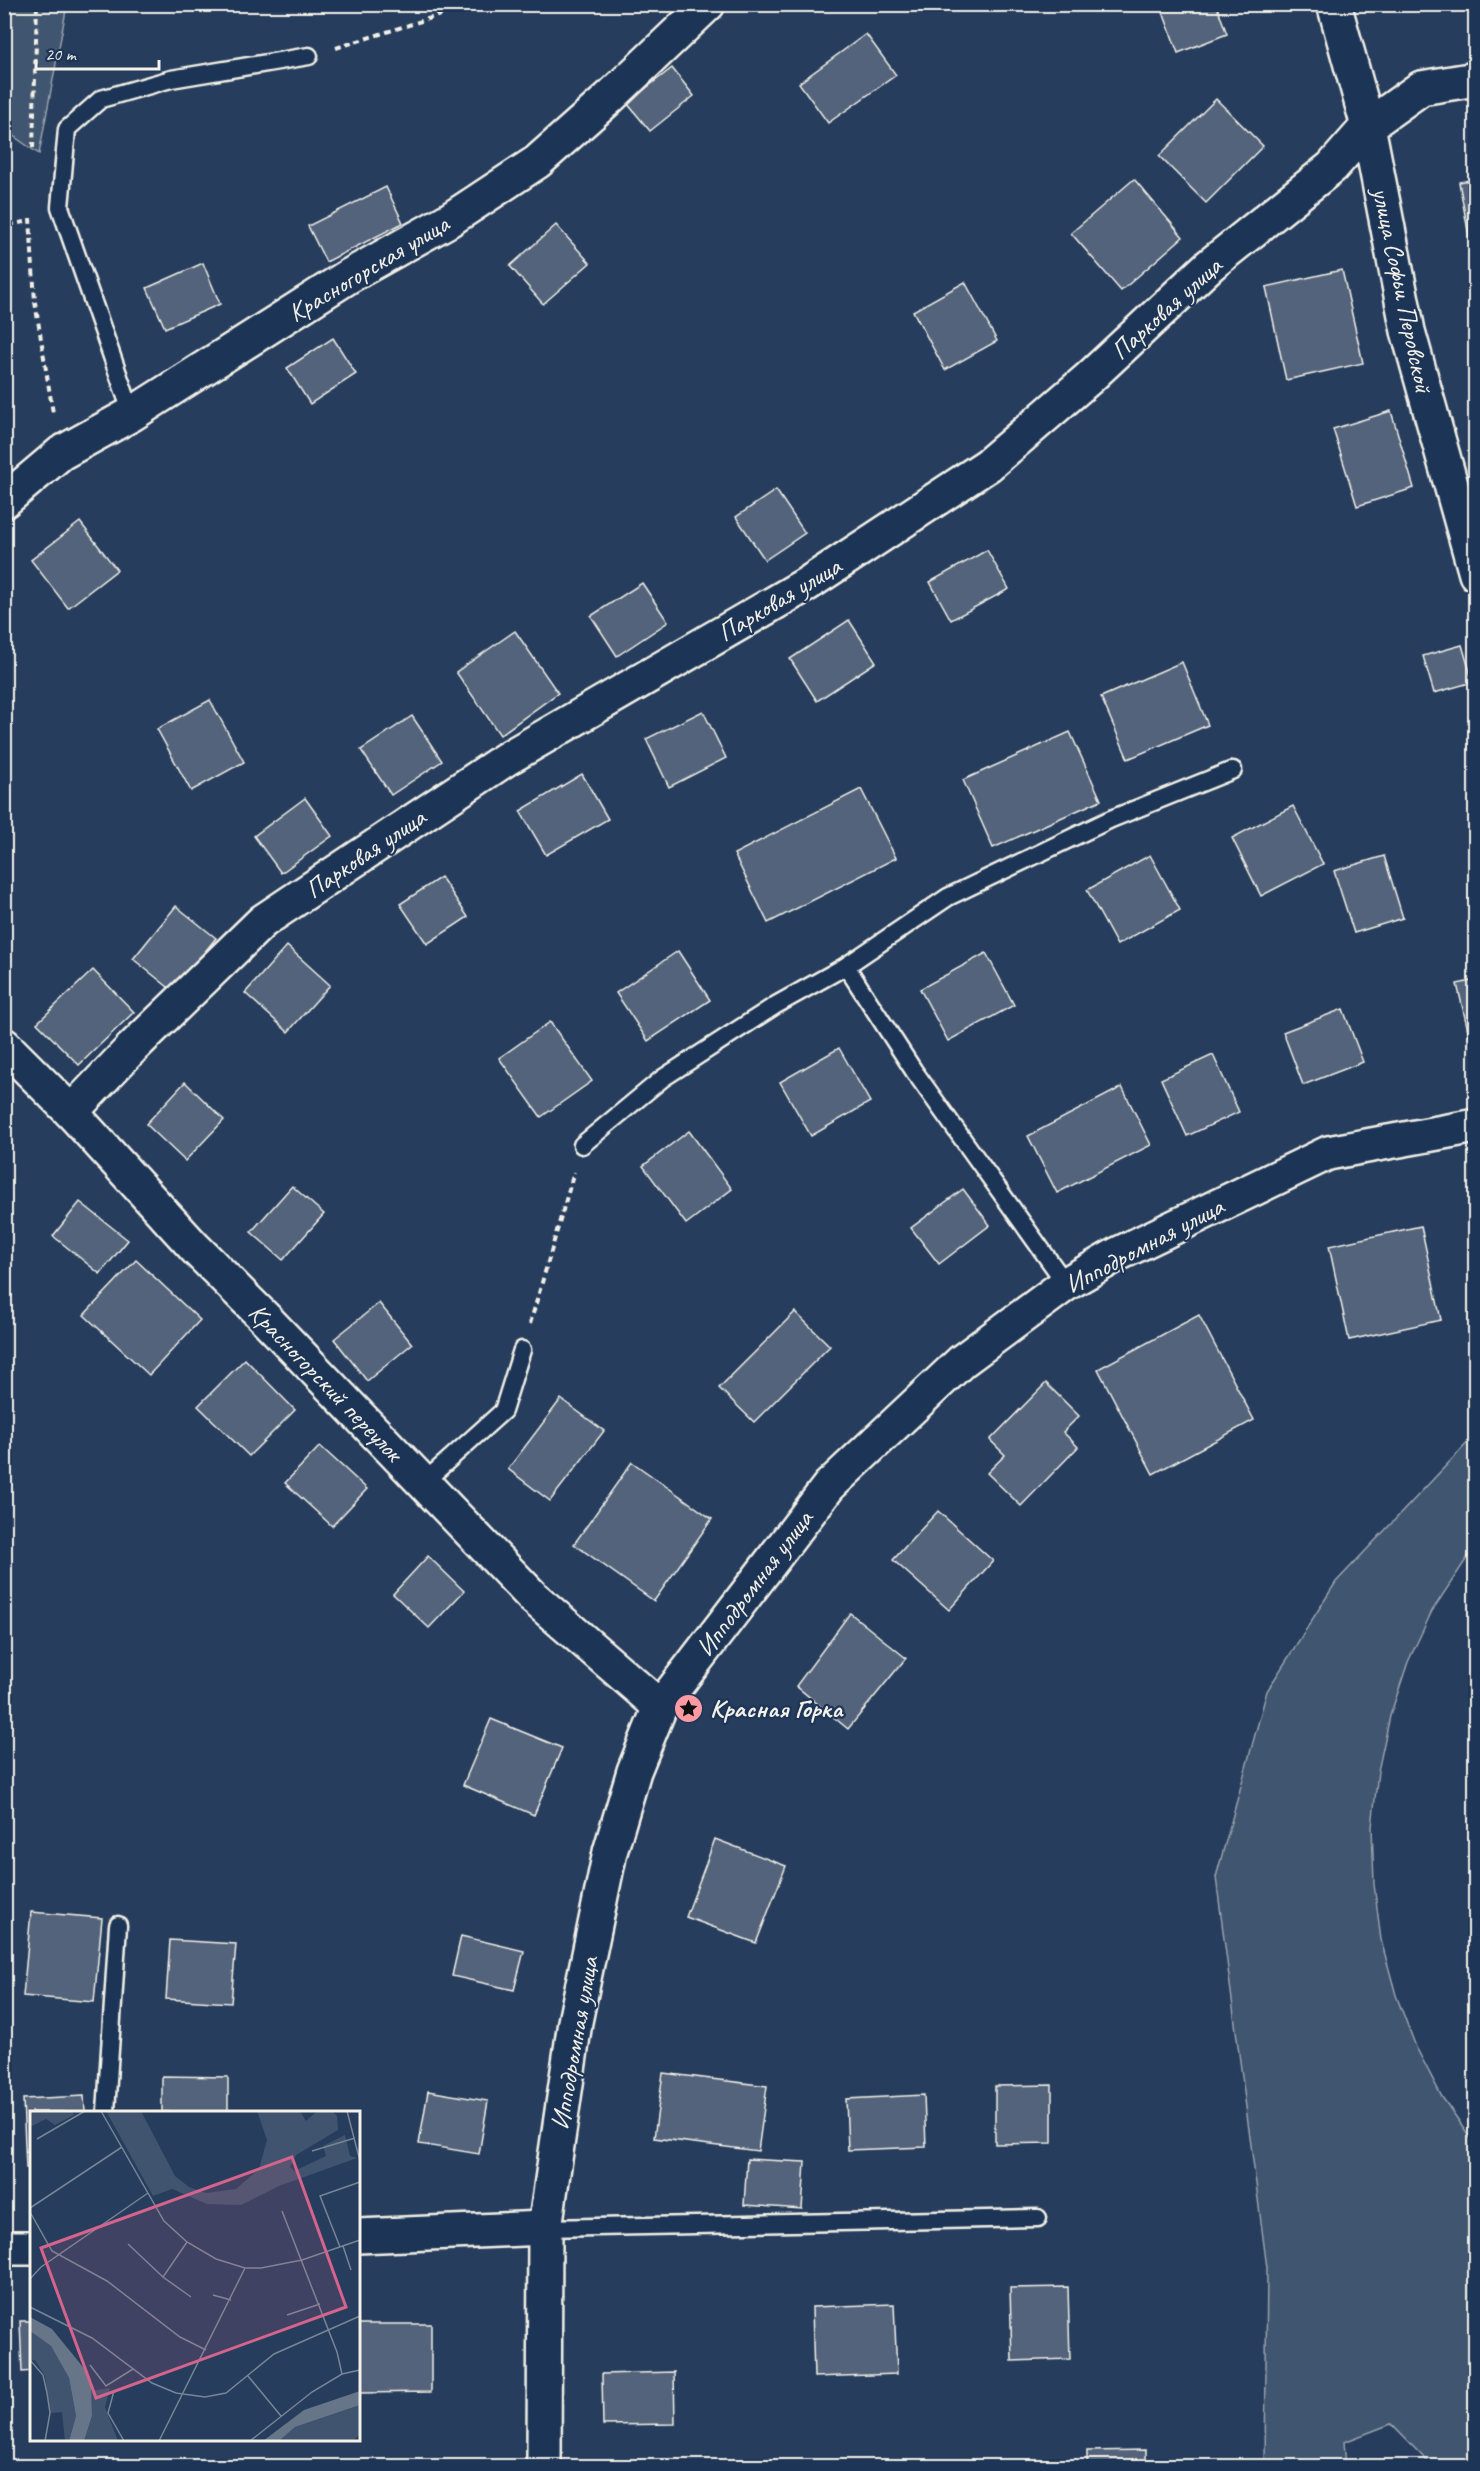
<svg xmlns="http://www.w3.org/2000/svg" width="1480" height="2471" viewBox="0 0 1480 2471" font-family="Caveat,sans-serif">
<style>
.green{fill:#40546f;stroke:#9aa2ac;stroke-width:1.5}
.building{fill:#52647b;stroke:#f4f1e8;stroke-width:1.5}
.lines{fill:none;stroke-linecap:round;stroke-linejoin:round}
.service-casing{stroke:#f4f1e8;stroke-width:21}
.minor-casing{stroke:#f4f1e8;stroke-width:38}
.path{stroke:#f4f1e8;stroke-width:4;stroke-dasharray:6 4.5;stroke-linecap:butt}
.service{stroke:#1d3557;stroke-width:16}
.minor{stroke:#1d3557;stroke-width:33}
.labels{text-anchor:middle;stroke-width:4.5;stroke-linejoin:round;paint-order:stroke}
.street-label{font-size:26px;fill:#f4f1e8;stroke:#1d3557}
.poi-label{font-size:26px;font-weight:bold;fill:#f4f1e8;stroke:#1d3557;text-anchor:start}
.inset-road{fill:none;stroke:#788595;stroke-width:1.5}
.view{fill:#d4648c;fill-opacity:0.15;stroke:#d4648c;stroke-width:3}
.inset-edge{fill:none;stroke:#f4f1e8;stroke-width:3}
</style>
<rect width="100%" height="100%" fill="#263d5d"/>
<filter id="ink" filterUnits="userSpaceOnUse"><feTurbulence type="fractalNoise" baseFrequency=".0167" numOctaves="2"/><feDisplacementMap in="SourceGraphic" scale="12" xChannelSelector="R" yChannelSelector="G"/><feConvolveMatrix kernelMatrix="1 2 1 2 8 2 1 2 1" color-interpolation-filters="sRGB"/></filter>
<g filter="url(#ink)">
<g class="green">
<polygon points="5,4 67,5 39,154 5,130"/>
<polygon points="1475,1435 1475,1546 1432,1611 1408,1662 1390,1716 1378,1771 1372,1827 1374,1884 1381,1940 1396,1995 1416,2047 1442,2097 1475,2144 1475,2466 1432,2466 1391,2424 1344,2442 1346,2466 1265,2466 1267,2268 1216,1877 1267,1691 1336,1582"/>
</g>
<g class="building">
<polygon points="1160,4 1216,4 1227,34 1178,53"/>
<polygon points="866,34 896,75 828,123 799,83"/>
<polygon points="672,68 694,96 650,131 627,103"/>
<polygon points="1216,99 1263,146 1206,203 1159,156"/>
<polygon points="1134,179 1183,237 1121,291 1071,233"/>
<polygon points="1476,179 1476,246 1471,247 1459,182"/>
<polygon points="386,187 403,223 326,262 308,226"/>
<polygon points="556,225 590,263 543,304 510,266"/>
<polygon points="203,263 220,304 165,328 147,288"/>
<polygon points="1342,270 1363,363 1286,380 1266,287"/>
<polygon points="965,282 997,341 945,370 913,311"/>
<polygon points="333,338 356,374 310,404 287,368"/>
<polygon points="1391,411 1414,488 1357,506 1333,429"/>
<polygon points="776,490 805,533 765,560 736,517"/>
<polygon points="80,522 117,570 68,608 31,560"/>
<polygon points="987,550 1009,589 951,620 930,582"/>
<polygon points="642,583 668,622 617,656 591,616"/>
<polygon points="849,620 876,662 817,701 790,659"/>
<polygon points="515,631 558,693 500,735 456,672"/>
<polygon points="1462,645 1473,682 1434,693 1423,656"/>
<polygon points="1182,662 1208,725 1128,759 1101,697"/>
<polygon points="210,700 244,762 191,791 157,729"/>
<polygon points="703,711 726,758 669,787 646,739"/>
<polygon points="412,716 442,761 391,795 361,750"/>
<polygon points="1070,732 1101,800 993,848 963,780"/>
<polygon points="582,774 608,819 546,855 520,811"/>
<polygon points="861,789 896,858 768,923 734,854"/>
<polygon points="305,798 332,836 281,873 254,836"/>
<polygon points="1293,806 1323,864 1261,896 1232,838"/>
<polygon points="1150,855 1180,910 1117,945 1087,890"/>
<polygon points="1384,856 1403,918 1354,933 1334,871"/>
<polygon points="441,877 468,917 427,944 400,904"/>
<polygon points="176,906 216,938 173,991 133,959"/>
<polygon points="287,946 330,985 288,1032 245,993"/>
<polygon points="678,951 710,1000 648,1041 616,993"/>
<polygon points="986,953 1014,1005 948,1041 920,989"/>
<polygon points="93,970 134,1012 79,1065 37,1023"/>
<polygon points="1476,980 1476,1046 1472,1047 1457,984"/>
<polygon points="1343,1009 1363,1062 1303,1085 1283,1032"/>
<polygon points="550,1022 592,1081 541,1117 499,1058"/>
<polygon points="839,1048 870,1102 811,1136 780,1082"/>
<polygon points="1213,1055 1239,1112 1187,1136 1161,1079"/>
<polygon points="185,1082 224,1120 185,1161 146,1124"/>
<polygon points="1122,1087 1151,1145 1057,1193 1028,1136"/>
<polygon points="689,1131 732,1189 686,1224 643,1166"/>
<polygon points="292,1186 324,1214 283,1260 251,1232"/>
<polygon points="963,1189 990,1225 939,1264 911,1228"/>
<polygon points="80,1202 128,1240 100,1274 53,1236"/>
<polygon points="1421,1226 1441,1320 1349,1340 1329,1246"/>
<polygon points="136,1260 200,1320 149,1375 84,1315"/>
<polygon points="379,1303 412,1344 367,1381 334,1339"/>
<polygon points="795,1312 830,1346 754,1422 719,1388"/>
<polygon points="1199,1315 1254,1420 1153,1474 1098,1369"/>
<polygon points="245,1359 295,1410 249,1456 198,1406"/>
<polygon points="1046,1383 1079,1416 1063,1432 1078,1447 1021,1506 987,1473 1005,1455 990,1440"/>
<polygon points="561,1399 604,1431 550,1501 508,1469"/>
<polygon points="320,1446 367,1489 332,1526 285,1483"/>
<polygon points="632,1462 712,1519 654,1601 574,1544"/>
<polygon points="938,1511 993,1561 949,1610 893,1560"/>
<polygon points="428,1556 464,1591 429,1628 393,1594"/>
<polygon points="850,1613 906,1658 848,1729 796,1686"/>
<polygon points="491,1719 562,1748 534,1815 463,1785"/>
<polygon points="715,1839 786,1866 756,1943 686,1917"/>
<polygon points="31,1912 102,1918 94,2002 23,1996"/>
<polygon points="461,1936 524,1951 514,1990 452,1976"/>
<polygon points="170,1940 236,1944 231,2003 166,1999"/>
<polygon points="663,2073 767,2086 758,2151 654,2138"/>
<polygon points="162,2076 228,2077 228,2112 162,2112"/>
<polygon points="1052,2085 1052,2143 995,2144 995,2086"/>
<polygon points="428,2091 488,2101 479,2154 419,2144"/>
<polygon points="924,2095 926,2147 848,2150 846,2099"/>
<polygon points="84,2096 85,2112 32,2112 32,2168 26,2168 23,2099"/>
<polygon points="747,2159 805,2162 802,2209 744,2205"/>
<polygon points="1068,2287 1070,2359 1012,2361 1010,2288"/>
<polygon points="894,2304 897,2374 814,2377 812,2307"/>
<polygon points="20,2321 32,2321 32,2371 22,2372"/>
<polygon points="358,2324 431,2324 431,2392 358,2393"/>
<polygon points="674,2372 675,2424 603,2425 602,2374"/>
<polygon points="1146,2450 1146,2466 1087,2466 1087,2451"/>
</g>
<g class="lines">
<defs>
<g id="service">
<polyline points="132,414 60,207 67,129 101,99 171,79 309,56"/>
<polyline points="846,966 948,897 1111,819 1233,770"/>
<polyline points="582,1145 663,1078 776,1005 846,966 914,1071 1066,1284"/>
<polyline points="423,1483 503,1411 522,1350"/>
<polyline points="106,2112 118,1925"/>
<polyline points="545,2228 1038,2218"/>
</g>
<g id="minor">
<polyline points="1334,4 1368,126 1408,331 1476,574"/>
<polyline points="4,501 61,453 132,414 349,276 449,220 537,162 608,99 708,4"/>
<polyline points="4,1045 71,1112 195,1248 266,1319 533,1597 660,1707"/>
<polyline points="71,1112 132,1048 263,921 506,759 807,584 988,465 1088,379 1210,265 1332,167 1368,126 1421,88 1476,79"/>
<polyline points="358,2236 545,2228"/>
<polyline points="4,2248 32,2248"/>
<polyline points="544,2466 545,2228 575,2022 610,1852 634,1771 660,1707 829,1486 962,1361 1066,1284 1118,1254 1328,1153 1476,1126"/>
</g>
</defs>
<use href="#service" class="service-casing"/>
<use href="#minor" class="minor-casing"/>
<g class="path">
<polyline points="336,48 475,4"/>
<polyline points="33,148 37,4"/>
<polyline points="4,195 8,205 8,225 30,221"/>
<polyline points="30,218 35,302 53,413"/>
<polyline points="530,1324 574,1172"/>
</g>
<use href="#service" class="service"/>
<use href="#minor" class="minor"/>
</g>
</g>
<defs>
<symbol id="sight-disc" viewBox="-11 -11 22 22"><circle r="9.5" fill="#ff9aa2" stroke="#1d3557"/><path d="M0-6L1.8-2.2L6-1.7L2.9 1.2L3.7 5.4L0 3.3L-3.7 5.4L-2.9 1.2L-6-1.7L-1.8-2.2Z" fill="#111"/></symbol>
</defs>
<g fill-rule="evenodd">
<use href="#sight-disc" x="672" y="1692" width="33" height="33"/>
</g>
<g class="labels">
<g class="street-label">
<text transform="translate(368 268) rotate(-31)" y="9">Красногорская улица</text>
<text transform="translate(1403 290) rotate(78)" y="9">улица Софьи Перовской</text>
<text transform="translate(1166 308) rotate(-42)" y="9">Парковая улица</text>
<text transform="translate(779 599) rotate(-31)" y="9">Парковая улица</text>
<text transform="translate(365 853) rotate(-34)" y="9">Парковая улица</text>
<text transform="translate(1144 1245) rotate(-28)" y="9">Ипподромная улица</text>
<text transform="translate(326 1382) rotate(46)" y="9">Красногорский переулок</text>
<text transform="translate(754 1583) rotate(-53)" y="9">Ипподромная улица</text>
<text transform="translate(574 2043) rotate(-80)" y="9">Ипподромная улица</text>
</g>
<g class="poi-label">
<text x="710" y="1717">Красная Горка</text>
</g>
</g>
<g transform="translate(30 2111)">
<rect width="330" height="330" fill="#263d5d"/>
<path d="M0 0H42L44 4 25 14 16 8 0 16ZM76 0H111L145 65 159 76 176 82 206 78 229 58 237 29 227 0H270L276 10 287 0H302L307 5 308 19 266 44 260 56 264 60 296 45 293 35 315 24 320 45 327 47 249 75 211 94 177 93 142 78 123 85ZM0 220 21 235 39 267 46 305 39 330H35L32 301 20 302 15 265 5 249 0 250ZM80 277 75 296 88 330H54L62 305 61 280ZM330 294V323L323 330H249L265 316Z" fill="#40546f"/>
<path d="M0 206 22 218 57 261 61 272 62 305 54 330H39L46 305 39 267 21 235 0 220ZM330 280V294L265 316 249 330H233L274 299Z" fill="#677588"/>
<path class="inset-road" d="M71 0 134 110 157 131 186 148 215 157H231L272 149 330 129M317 0 330 50M7 28 55 0M282 40 325 27M0 97 92 36M252 100 307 241 312 263M0 101 22 140 77 170 150 226 176 239M157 131 133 166 161 186M98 133 133 166M313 135 321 159M310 136 290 85 330 71M0 168 11 156 118 82M183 184 201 189M0 196 62 227 122 272 146 282 175 286 196 282 244 243 330 205M257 204 290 193M0 249 13 264 17 282 20 302 15 330M60 254 76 275 103 258M218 265 251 305M84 280 78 302 94 330M129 330 215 157M220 330 282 281 312 263 330 259"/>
<path class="view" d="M262 46 316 196 66 287 11 137Z"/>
<rect width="330" height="330" class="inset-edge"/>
</g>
<rect width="1480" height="2471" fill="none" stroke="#1d3557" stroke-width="24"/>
<rect x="12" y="12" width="1456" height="2447" fill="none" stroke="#f4f1e8" stroke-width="2" filter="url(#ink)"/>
<path d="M36 60v9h123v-9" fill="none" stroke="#f4f1e8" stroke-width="3"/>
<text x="45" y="60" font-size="18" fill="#f4f1e8" stroke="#1d3557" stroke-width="4.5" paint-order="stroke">20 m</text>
</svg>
